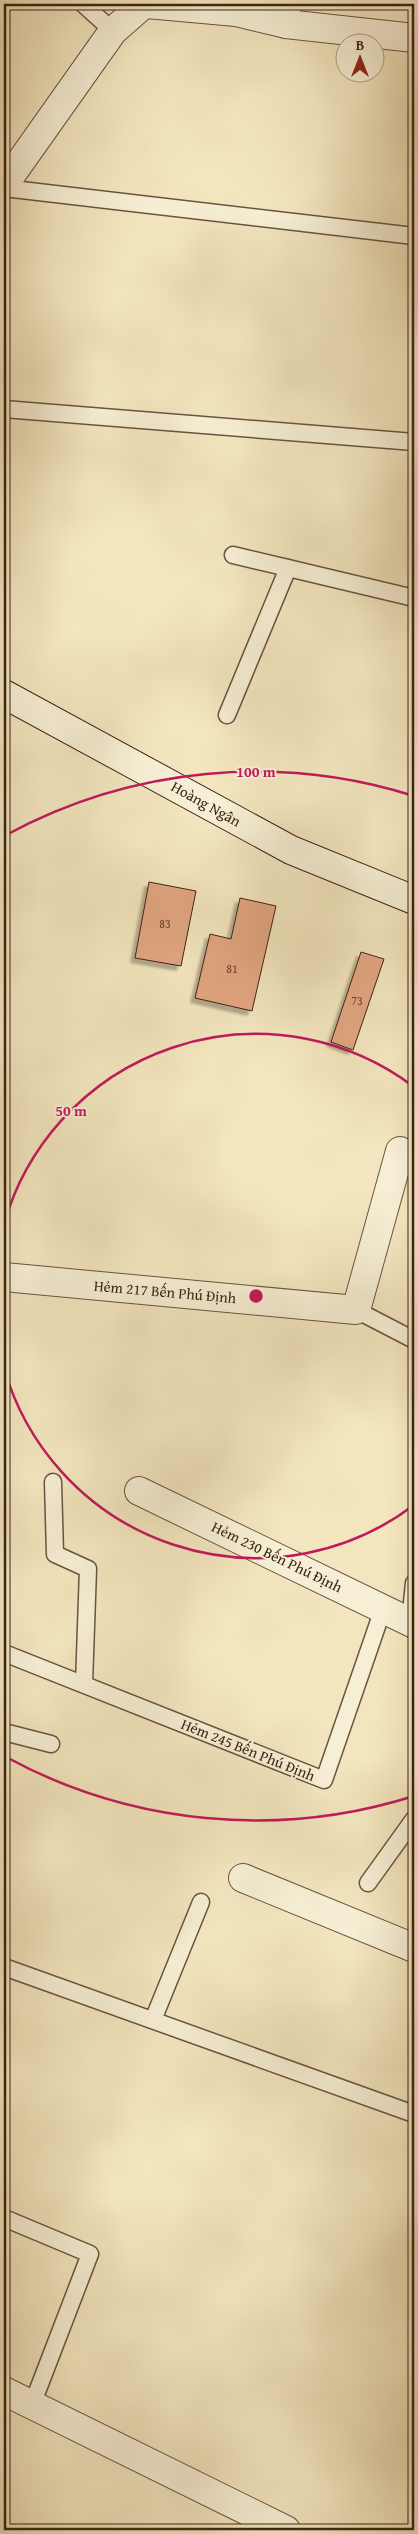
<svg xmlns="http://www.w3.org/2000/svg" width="418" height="2534" viewBox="0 0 418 2534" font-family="'Gentium Book Plus',serif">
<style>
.building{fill:#e2a680;stroke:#3b2415;filter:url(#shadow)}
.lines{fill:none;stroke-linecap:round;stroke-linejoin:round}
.lane-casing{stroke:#695440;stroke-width:19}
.street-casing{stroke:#695440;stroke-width:30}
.secondary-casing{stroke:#3b2415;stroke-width:30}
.lane{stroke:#f7efd5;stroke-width:16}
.street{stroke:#f7efd5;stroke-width:28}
.secondary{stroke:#f7efd5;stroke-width:28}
.ring{fill:none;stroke:#c2185b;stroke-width:2.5}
.labels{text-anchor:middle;stroke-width:4;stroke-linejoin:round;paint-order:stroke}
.number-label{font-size:12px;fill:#654430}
.street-label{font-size:15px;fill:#3b2415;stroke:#f7efd5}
.centre{fill:#c2185b;stroke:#f7efd5;stroke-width:2.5}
.ring-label{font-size:15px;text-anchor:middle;font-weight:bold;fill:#c2185b;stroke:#f7efd5;stroke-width:4;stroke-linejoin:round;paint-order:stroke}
</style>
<defs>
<filter id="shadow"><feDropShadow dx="-4.5" dy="4.5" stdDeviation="1" flood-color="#0004"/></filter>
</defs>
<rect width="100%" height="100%" fill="#f3e6bf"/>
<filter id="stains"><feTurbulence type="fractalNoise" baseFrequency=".004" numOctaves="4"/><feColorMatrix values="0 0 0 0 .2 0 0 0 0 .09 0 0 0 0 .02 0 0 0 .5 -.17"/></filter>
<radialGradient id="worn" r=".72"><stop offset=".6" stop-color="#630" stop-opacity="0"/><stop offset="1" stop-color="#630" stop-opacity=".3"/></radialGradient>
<g class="building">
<polygon points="149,882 196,891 181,966 135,958"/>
<polygon points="240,898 276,906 252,1011 195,998 210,934 231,939"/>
<polygon points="361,952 384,959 353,1050 331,1042"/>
</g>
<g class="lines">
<defs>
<g id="lane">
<polyline points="83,4 113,31"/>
<polyline points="4,188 414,236"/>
<polyline points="4,409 414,442"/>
<polyline points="233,555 288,568"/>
<polyline points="227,715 288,568 414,598"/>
<polyline points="356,1310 414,1340"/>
<polyline points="53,1482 55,1554 88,1569 84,1684"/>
<polyline points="410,1622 414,1583"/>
<polyline points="4,1653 324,1780 383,1609"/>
<polyline points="4,1732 51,1744"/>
<polyline points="368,1883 414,1819"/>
<polyline points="4,1967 414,2114"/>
<polyline points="153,2020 201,1902"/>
<polyline points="4,2218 90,2254 32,2405"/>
</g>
<g id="street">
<polyline points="147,4 236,12 286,24 286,4"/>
<polyline points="286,24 414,38"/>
<polyline points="4,185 113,31 144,4"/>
<polyline points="4,1277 356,1310 400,1151 414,1157"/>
<polyline points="139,1491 414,1624"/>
<polyline points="243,1878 414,1948"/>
<polyline points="4,2391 286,2530"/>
</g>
<polyline id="secondary" points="4,694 291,850 414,900"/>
</defs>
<use href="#lane" class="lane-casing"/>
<use href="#street" class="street-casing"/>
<use href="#secondary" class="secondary-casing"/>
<use href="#lane" class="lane"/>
<use href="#street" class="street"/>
<use href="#secondary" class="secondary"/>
</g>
<g class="ring">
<path d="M414 1505A262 262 0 0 1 4 1368M4 1224A262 262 0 0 1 414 1087"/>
<path d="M414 1796A524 524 0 0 1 6 1757M6 835A524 524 0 0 1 414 796"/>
</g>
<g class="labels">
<g class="number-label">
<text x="165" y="928">83</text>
<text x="232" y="973">81</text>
<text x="357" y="1005">73</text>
</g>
<g class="street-label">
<text transform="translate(206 804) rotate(29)" y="5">Hoàng Ngân</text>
<text transform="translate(165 1292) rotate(5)" y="5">Hẻm 217 Bến Phú Định</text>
<text transform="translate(277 1557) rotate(26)" y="5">Hẻm 230 Bến Phú Định</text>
<text transform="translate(248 1750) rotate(22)" y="5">Hẻm 245 Bến Phú Định</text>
</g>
</g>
<circle cx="256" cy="1296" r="8" class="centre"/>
<g class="ring-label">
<text x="256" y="777">100 m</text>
<text x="71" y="1116">50 m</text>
</g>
<rect width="418" height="2534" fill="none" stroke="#f3e6bf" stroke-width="20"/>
<rect x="5" y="5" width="408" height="2524" fill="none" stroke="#3b2415" stroke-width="2.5"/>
<rect x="10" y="10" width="398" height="2514" fill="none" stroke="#3b2415"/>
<g transform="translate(360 58)"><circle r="24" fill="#f7efd5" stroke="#ac9e88"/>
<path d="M0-4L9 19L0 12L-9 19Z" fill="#8f2418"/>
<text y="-8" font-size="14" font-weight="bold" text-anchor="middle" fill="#3b2415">B</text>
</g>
<rect width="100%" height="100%" filter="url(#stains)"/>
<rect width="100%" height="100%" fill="url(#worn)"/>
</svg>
